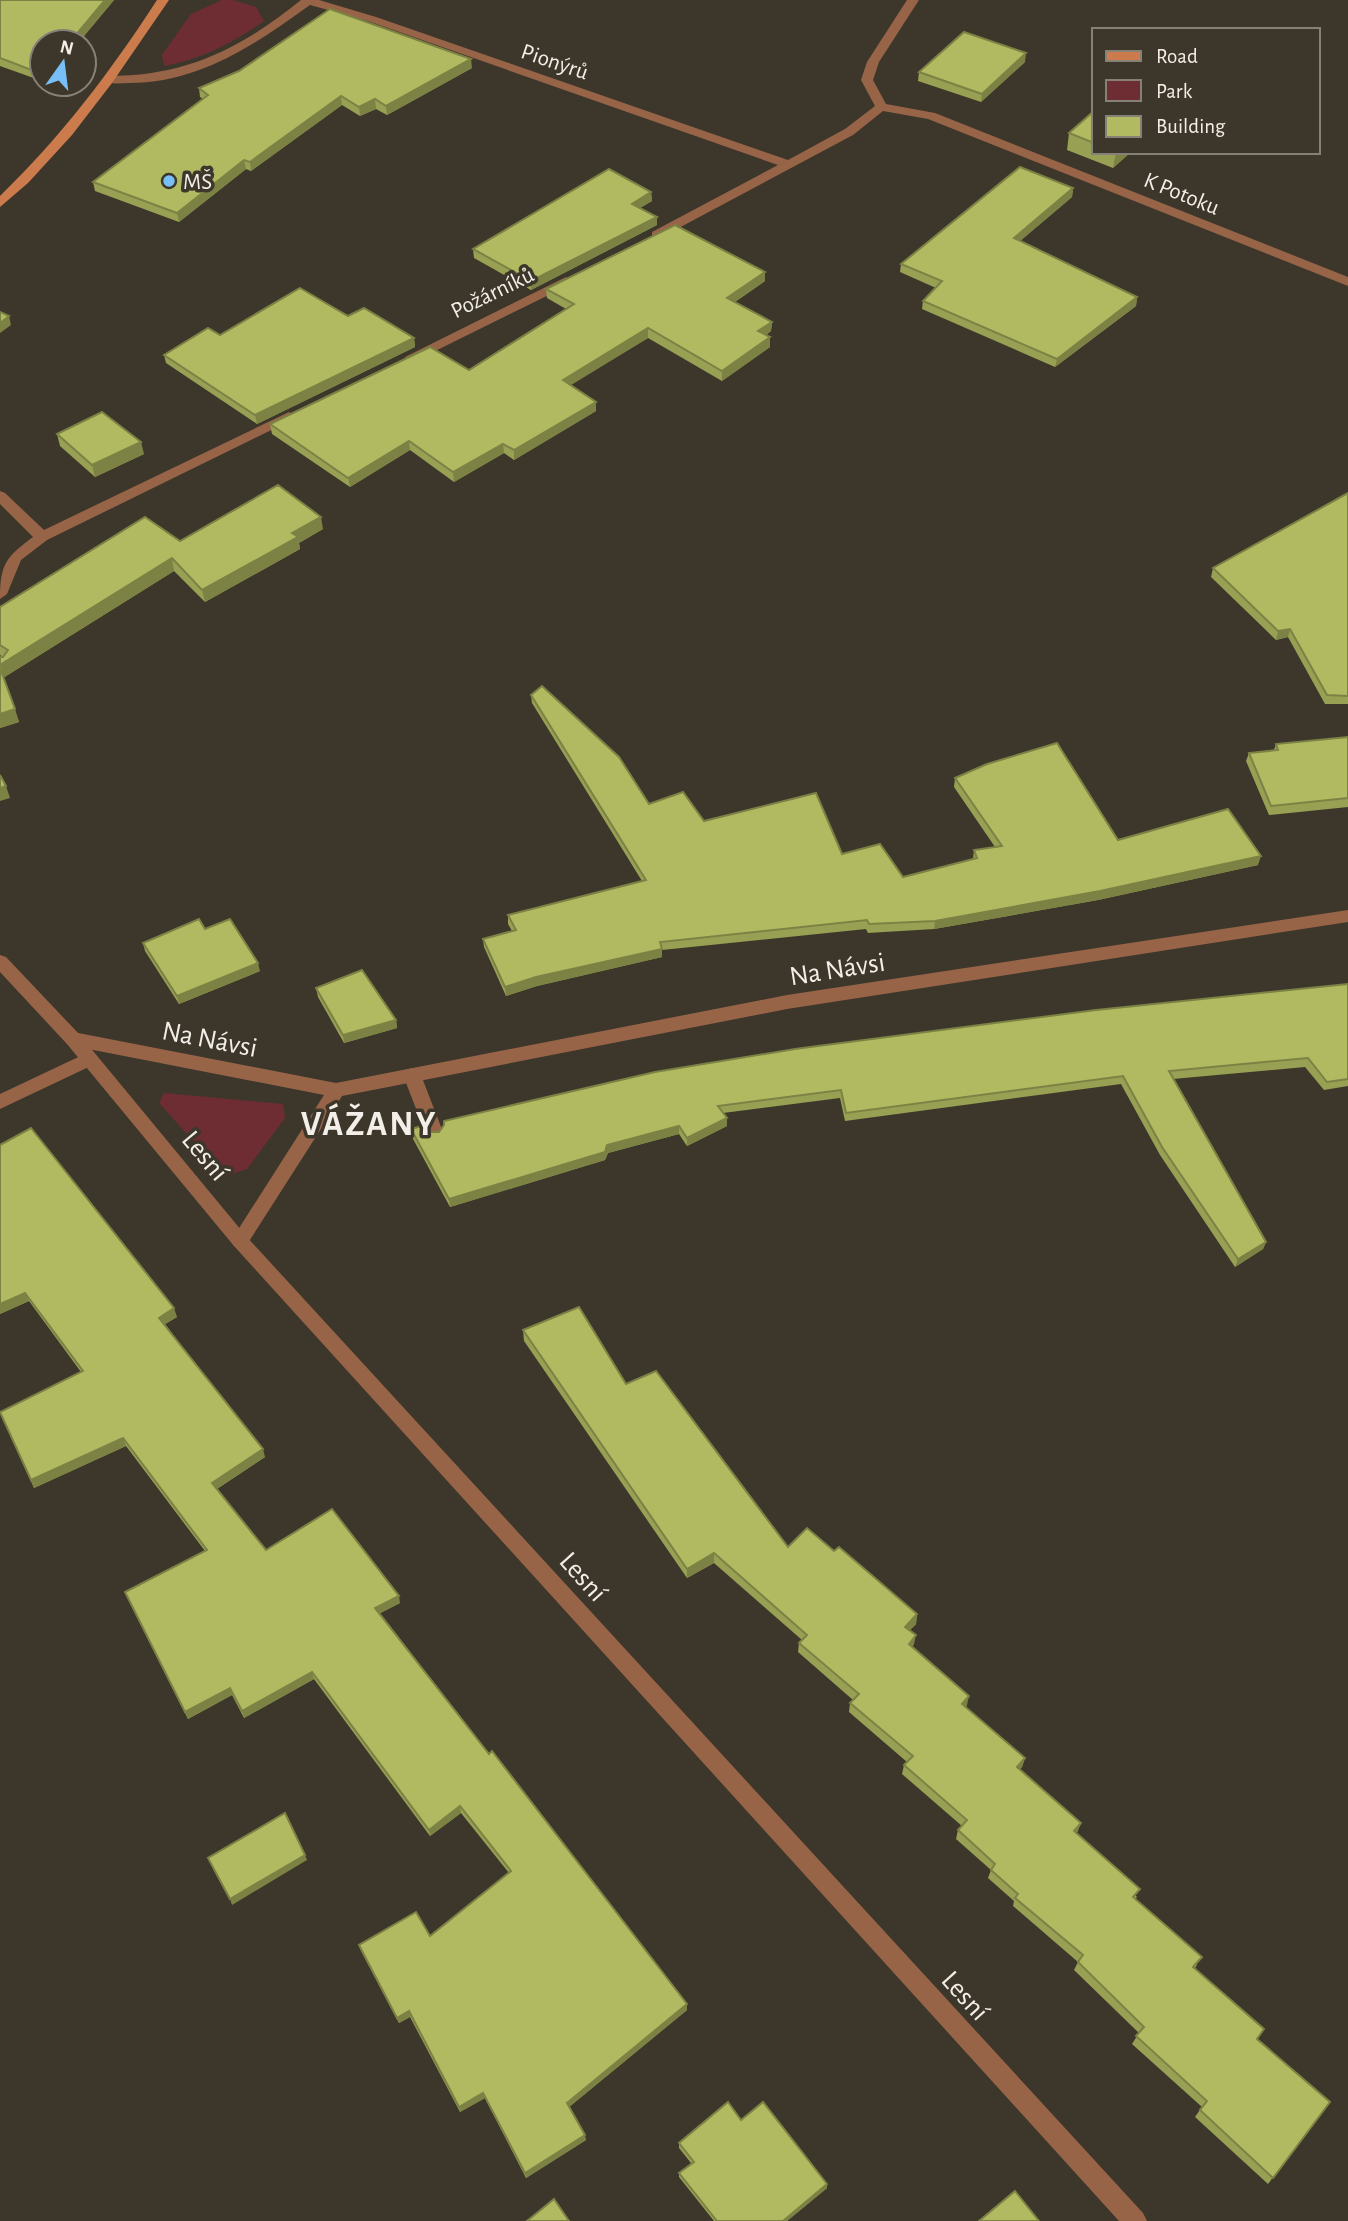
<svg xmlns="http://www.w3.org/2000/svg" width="1348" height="2221" viewBox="0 0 1348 2221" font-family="'Alegreya Sans',sans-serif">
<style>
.green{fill:#6e2d33}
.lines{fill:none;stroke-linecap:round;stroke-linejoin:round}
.service{fill:#976448;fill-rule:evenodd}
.minor{fill:#976448;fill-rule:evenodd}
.tertiary{fill:#976448;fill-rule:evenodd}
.secondary{fill:#cc7b4d;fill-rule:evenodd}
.wall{fill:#98a053}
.shaded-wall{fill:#7c8244}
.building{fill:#b1ba61;stroke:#7c8244;stroke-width:2}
.poi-dot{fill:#78bff7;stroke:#3d372b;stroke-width:2.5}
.labels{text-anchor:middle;stroke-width:7;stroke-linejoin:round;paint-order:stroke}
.far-street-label{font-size:23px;fill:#f3efe8;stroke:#3d372b}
.far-poi-label{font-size:23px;fill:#f3efe8;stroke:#3d372b;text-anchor:start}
.street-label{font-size:28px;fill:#f3efe8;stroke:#3d372b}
.district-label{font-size:35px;font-weight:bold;letter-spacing:2px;fill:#f3efe8;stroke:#3d372b}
</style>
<rect width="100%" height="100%" fill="#3d372b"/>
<g class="green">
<path d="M222 0H233L256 7 264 21C233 43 202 59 164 66L162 55 191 14Z"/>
<polygon points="164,1093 283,1104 285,1118 247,1169 225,1176 159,1103"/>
</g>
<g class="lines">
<g class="service">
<polygon points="89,1052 95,1054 98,1059 95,1064 0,1109 0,1094"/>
<polygon points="412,1068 418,1070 421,1075 443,1132 440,1137 428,1137 425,1132 403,1075 406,1070"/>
</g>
<g class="minor">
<path d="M301 0H319L376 17 788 160 845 129 875 106 861 80 867 62 907 0H919L879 62 873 80 886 104 935 113 1348 277V286L928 119 883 111 853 135 660 238H652V232L778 165 368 21 310 5C256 44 199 83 129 83 120 83 110 85 103 80L109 76C186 76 242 48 301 0Z"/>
<polygon points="566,277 572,281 571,284 417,360 407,360 405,357"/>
<path d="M289 412 296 416 294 419 47 540 21 560 7 594 0 599C0 564 6 557 33 537L0 504V491L5 493 44 530Z"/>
<polygon points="1348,910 1348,922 787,1009 342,1096 246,1246 240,1249 234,1246 231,1241 234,1236 324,1095 73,1046 67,1044 64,1039 67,1034 73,1032 336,1083 787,995"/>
</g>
<polygon class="tertiary" points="0,955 6,957 79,1034 246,1236 1143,2213 1147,2221 1119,2221 234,1246 67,1044 0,972"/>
<path class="secondary" d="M157 0H169L112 83 72 135 28 183 0 207V196C61 137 111 71 157 0Z"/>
</g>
<g class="wall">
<polygon points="0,0 114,0 79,42 42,42 42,81 0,66"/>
<polygon points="1025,62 981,102 918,81 919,72"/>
<polygon points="472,68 387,115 376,109 360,116 342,105 251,171 246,169 179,222 95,191 93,182 203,99 200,97 199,88"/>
<polygon points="1094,111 1094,152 1131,152 1113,168 1067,150 1069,133"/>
<polygon points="1073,188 1072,197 1020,241 1137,297 1136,306 1055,367 922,309 923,301 936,288 900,272 901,264"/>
<polygon points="651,192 652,201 640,208 657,225 531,290 474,258 473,249"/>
<polygon points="765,272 765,281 735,302 772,322 771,331 766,335 770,337 770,347 722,381 648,338 570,385 596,402 596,411 514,460 504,453 454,482 410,450 350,487 272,434 270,424 469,370 566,309 547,298 546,289"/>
<polygon points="348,316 414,338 415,347 257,424 166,363 164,355 220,335"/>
<polygon points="57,434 144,454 95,477 60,446"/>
<polygon points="1348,493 1348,704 1325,704 1288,637 1276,640 1211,577 1213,568"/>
<polygon points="323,529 299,543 300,549 205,602 174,571 3,678 19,722 0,728 0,657 3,657 0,655 0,607 180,541"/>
<polygon points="531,695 649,804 704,821 842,854 903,877 973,859 974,850 995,847 954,787 955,778 1118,840 1258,865 1098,900 934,929 868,933 866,929 662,950 662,957 537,986 506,996 484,947 483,939 512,931 508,924 508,915 642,881 532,703"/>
<polygon points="1348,737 1348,807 1269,815 1246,761 1249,753 1274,750 1276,744"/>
<polygon points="205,929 260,971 179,1004 145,951 143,943"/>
<polygon points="1348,984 1348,1086 1324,1090 1305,1067 1173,1079 1266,1242 1263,1249 1235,1267 1160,1155 1121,1084 845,1121 840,1098 723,1113 727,1118 727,1126 687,1146 679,1134 608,1153 605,1160 450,1207 412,1137 411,1129 427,1132 439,1132"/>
<polygon points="316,988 396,1020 397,1028 344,1043 318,997"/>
<polygon points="0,1145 177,1317 165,1324 265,1457 217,1489 266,1550 400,1603 380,1613 489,1754 687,2004 687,2010 569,2107 586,2140 526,2178 485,2098 460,2112 410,2017 399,2023 361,1951 359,1945 430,1936 509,1873 461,1813 430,1836 314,1679 244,1718 232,1695 188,1719 125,1592 205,1551 126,1446 34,1488 0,1412 81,1372 29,1301 0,1314"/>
<polygon points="523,1330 626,1384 788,1547 834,1551 917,1614 916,1624 910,1630 914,1644 912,1647 967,1705 966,1707 1025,1758 1022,1767 1020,1769 1078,1831 1076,1833 1137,1897 1135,1899 1197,1965 1195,1968 1257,2040 1330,2102 1268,2184 1195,2117 1202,2107 1132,2044 1139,2033 1074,1970 1078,1962 1013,1906 1014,1901 988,1878 991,1870 956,1839 958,1830 962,1826 902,1774 904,1765 907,1762 849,1712 850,1703 853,1700 798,1652 799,1643 802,1640 714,1563 687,1578 524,1341"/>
<polygon points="741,2120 827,2184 827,2188 787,2221 714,2221 679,2177 679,2173 691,2163 679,2148 679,2143"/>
</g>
<g class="shaded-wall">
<polygon points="105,0 114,0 79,42 70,42"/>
<polygon points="1026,53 1025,62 981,102 982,94"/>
<polygon points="471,59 472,68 387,115 386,106"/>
<polygon points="341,96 342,105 251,171 250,162"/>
<polygon points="375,99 376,109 360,116 359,107"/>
<polygon points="1116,152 1131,152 1113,168"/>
<polygon points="244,160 246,169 179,222 177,213"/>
<polygon points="1073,188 1072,197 1013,247 1014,238"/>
<polygon points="651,192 652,201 632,212 632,204"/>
<polygon points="657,217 657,225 531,290 531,281"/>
<polygon points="765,272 765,281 727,307 727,298"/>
<polygon points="1137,297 1136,306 1055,367 1057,359"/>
<polygon points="9,316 11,325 0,333 0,323"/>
<polygon points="772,322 771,331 758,340 758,331"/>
<polygon points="648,328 648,338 563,390 563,380"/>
<polygon points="770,337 770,347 722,381 722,371"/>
<polygon points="414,338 415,347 257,424 255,415"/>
<polygon points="596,402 596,411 514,460 514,450"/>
<polygon points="409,441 410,450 350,487 348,478"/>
<polygon points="141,442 144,454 95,477 92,465"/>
<polygon points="503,444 504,453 454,482 453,472"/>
<polygon points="321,517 323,529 299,543 300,549 205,602 202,590 292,533"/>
<polygon points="172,558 174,571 3,678 0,665"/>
<polygon points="1290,629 1288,637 1276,640 1278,631"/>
<polygon points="15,709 19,722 0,728 0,714"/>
<polygon points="6,786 10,798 0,801 0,788"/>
<polygon points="1261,856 1258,865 1098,900 934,929 935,921"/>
<polygon points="662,949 662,957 537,986 506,996 505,987 536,977"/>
<polygon points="258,963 260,971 179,1004 177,996"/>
<polygon points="396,1020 397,1028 344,1043 343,1035"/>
<polygon points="727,1118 727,1126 687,1146 687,1138"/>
<polygon points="679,1126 679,1134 608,1153 605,1160 450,1207 449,1199 607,1145"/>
<polygon points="1266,1242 1263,1249 1235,1267 1238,1259"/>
<polygon points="25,1293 29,1301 0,1314 0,1304"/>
<polygon points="174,1308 177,1317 162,1326 159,1318"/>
<polygon points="123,1438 126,1446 34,1488 31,1480"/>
<polygon points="263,1449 265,1457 215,1490 212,1483"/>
<polygon points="714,1553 714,1563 687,1578 687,1569"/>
<polygon points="399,1596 400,1603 377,1615 375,1608"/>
<polygon points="917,1614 916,1624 904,1636 905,1627"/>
<polygon points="916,1635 914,1644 907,1653 909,1644"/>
<polygon points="312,1672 314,1679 244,1718 242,1711"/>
<polygon points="230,1688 232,1695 188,1719 185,1712"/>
<polygon points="969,1696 967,1705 960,1713 962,1704"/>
<polygon points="1025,1758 1022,1767 1014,1775 1017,1767"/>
<polygon points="460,1806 461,1813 430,1836 429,1830"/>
<polygon points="1081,1823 1078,1831 1071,1839 1074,1831"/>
<polygon points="305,1855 307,1860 232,1905 230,1899"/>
<polygon points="687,2004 687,2010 568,2108 567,2103"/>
<polygon points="409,2011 410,2017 399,2023 397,2018"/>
<polygon points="483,2093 485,2098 460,2112 459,2107"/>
<polygon points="585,2135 586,2140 526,2178 525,2173"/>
<polygon points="827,2184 827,2188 787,2221 783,2221"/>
</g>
<g class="building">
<polygon points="0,0 105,0 70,42 42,42 42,74 0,58"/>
<polygon points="330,9 471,59 386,106 375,99 359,107 341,96 250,162 244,160 177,213 93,182 208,95 199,88 239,71"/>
<polygon points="964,32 1026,53 982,94 919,72"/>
<polygon points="1094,111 1094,143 1069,133"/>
<polygon points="1020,167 1073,188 1014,238 1137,297 1057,359 923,301 942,281 901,264"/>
<polygon points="609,169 651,192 632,204 657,217 531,281 473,249"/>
<polygon points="675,225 765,272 727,298 772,322 758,331 770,337 722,371 648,328 563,380 596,402 514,450 503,444 453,472 409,441 348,478 270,424 430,347 469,370 574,304 546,289"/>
<polygon points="300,288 348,316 364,308 414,338 255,415 164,355 208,328 220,335"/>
<polygon points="0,312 9,316 0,323"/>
<polygon points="102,412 141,442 92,465 57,434"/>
<polygon points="278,485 321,517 292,533 298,537 202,590 172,558 0,665 0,657 3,657 8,650 0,645 0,607 145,517 180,541"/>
<polygon points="1348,493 1348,696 1327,695 1290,629 1278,631 1213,568"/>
<polygon points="0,668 15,709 0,714"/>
<polygon points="542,686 619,757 649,804 683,792 704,821 816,793 842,854 880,844 903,877 977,858 974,850 1002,846 955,778 987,764 1057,743 1118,840 1228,809 1261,856 1100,891 935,921 869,924 867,920 660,942 662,949 536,977 505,987 483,939 516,930 508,915 646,880 531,695"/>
<polygon points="1348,737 1348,798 1271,806 1249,753 1278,750 1276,744"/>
<polygon points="0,775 6,786 0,788"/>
<polygon points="199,919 205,929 230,919 258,963 177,996 143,943"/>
<polygon points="362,970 396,1020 343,1035 316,988"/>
<polygon points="1348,984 1348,1079 1327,1082 1308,1058 1169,1071 1266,1242 1238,1259 1162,1147 1123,1076 846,1113 841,1090 718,1106 727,1118 687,1138 679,1126 607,1145 605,1152 449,1199 411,1129 422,1126 427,1132 439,1132 444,1125 444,1121 655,1072 795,1049 1096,1010"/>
<polygon points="31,1128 174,1308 159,1318 263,1449 212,1483 266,1550 332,1509 399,1596 375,1608 489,1754 492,1751 687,2004 567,2103 585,2135 525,2173 483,2093 459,2107 409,2011 397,2018 359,1945 416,1912 430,1936 511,1871 460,1806 429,1830 312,1672 242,1711 230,1688 185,1712 125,1592 207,1550 123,1438 31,1480 0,1412 83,1371 25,1293 0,1304 0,1145"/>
<polygon points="579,1307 626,1384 656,1371 788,1547 807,1528 834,1551 839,1547 917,1614 905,1627 916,1635 909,1644 969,1696 962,1704 1025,1758 1017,1767 1081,1823 1074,1831 1140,1889 1133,1897 1202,1957 1193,1967 1264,2029 1257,2039 1330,2102 1273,2178 1200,2110 1207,2101 1136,2036 1144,2027 1078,1962 1083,1955 1015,1898 1018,1894 991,1870 995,1864 958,1830 967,1820 904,1765 913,1756 850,1703 859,1694 799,1643 807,1635 714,1553 687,1569 523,1330"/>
<polygon points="285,1813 305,1855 230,1899 208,1858"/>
<polygon points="728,2102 741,2120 763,2102 827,2184 783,2221 717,2221 679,2173 694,2162 679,2143"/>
<polygon points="1015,2191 1039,2221 979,2221"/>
<polygon points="554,2199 569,2221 527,2221"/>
</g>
<circle class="poi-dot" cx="169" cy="181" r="7"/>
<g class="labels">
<g class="far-street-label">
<text transform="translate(555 61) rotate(19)" y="8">Pionýrů</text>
<text transform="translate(1182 193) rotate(22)" y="8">K Potoku</text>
<text transform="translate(492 292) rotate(-26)" y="8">Požárníků</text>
</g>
<g class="far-poi-label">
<text x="183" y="189">MŠ</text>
</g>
<g class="street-label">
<text transform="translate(837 968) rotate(-9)" y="10">Na Návsi</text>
<text transform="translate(210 1038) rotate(11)" y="10">Na Návsi</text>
<text transform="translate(206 1155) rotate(50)" y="10">Lesní</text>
<text transform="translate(584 1576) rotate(48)" y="10">Lesní</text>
<text transform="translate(966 1995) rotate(48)" y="10">Lesní</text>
</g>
<g class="district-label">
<text x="369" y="1135">VÁŽANY</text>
</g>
</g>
<rect x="1092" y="28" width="228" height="126" fill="#3d372b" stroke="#868177" stroke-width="2"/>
<rect x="1106" y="51" width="35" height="10" fill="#cc7b4d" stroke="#868177" stroke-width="2"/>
<text x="1156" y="63" font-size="21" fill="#f3efe8">Road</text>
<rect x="1106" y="80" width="35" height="21" fill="#6e2d33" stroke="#868177" stroke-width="2"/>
<text x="1156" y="98" font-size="21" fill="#f3efe8">Park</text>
<rect x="1106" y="116" width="35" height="21" fill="#b1ba61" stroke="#868177" stroke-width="2"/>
<text x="1156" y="133" font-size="21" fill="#f3efe8">Building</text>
<g transform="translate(63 63) rotate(14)"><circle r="33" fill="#3d372b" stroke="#868177" stroke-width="2"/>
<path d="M0-5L12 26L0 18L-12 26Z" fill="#78bff7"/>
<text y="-10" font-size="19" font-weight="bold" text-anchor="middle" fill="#f3efe8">N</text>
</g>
</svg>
